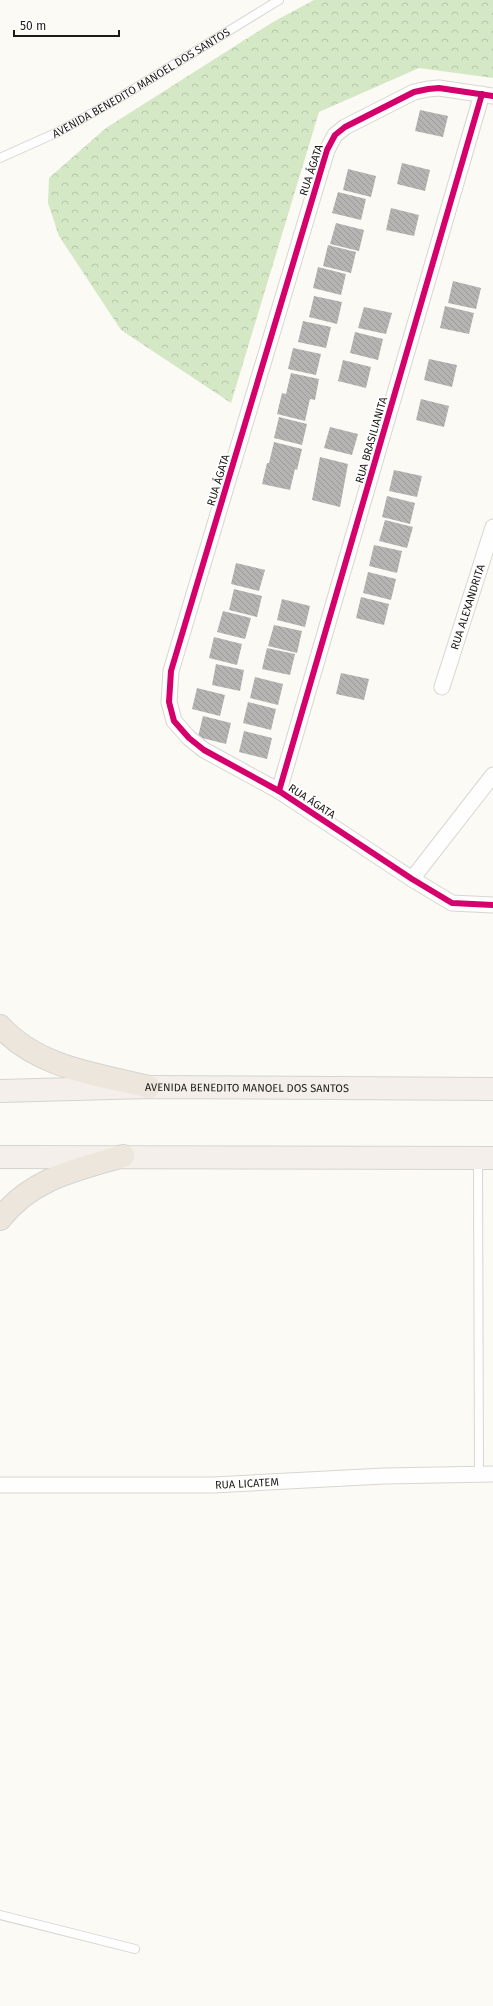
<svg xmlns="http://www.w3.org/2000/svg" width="493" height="2006" viewBox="0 0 493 2006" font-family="'Fira Sans',sans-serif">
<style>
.forest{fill:url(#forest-crowns)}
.building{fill:url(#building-back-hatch)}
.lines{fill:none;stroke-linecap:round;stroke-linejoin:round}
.lane-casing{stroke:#d7d6d2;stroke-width:10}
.street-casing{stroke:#d7d6d2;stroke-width:17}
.primary-casing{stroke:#d4d4d1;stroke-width:24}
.highway-casing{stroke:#d4d4d1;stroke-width:24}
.lane{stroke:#fefefe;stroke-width:8}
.street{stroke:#fefefe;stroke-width:15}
.primary{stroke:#f4efea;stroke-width:22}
.highway{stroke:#ede6dd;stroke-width:22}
.cycleway-casing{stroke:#fff;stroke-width:8}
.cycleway{stroke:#d6006c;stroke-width:6}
.labels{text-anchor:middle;stroke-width:4;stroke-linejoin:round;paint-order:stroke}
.street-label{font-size:11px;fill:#1c1b18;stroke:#fff}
</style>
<defs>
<pattern id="forest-crowns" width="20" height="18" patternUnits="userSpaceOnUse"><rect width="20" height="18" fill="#d4e8c5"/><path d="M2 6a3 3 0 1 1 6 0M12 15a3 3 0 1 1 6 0" fill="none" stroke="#b5c6a8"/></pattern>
<pattern id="building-back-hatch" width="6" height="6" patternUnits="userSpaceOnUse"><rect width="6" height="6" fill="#b6b4b3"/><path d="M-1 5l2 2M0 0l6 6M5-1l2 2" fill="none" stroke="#9c9a99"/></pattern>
</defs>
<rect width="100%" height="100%" fill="#fbfaf5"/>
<polygon class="forest" points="314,0 493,0 493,78 419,68 319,112 231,403 121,330 59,236 48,203 49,178 106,128 273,22"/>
<g class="building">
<polygon points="420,110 448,116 443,137 415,131"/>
<polygon points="402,163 430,170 425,191 397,184"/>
<polygon points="348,169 376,176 371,197 343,190"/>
<polygon points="338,192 366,199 361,220 332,213"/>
<polygon points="391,208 419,215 414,236 386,230"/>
<polygon points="336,223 364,230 359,251 330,244"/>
<polygon points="328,245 356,252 351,273 323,266"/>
<polygon points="318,267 346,274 341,295 313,288"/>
<polygon points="453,281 481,288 476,309 448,303"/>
<polygon points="314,296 342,302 337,324 309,317"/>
<polygon points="445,306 474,313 469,334 440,328"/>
<polygon points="364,307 392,313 386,334 358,328"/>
<polygon points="303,321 331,327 326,348 298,342"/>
<polygon points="355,332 383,339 378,360 350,353"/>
<polygon points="293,348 321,354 316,375 288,369"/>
<polygon points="429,359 457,365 452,387 424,380"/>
<polygon points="343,360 371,367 366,388 338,381"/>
<polygon points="291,373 319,379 315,400 310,399 305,421 277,414 282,393 286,394"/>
<polygon points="421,399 449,406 444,427 416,420"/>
<polygon points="279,417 307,424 302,445 274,438"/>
<polygon points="330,427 358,434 352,455 324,448"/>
<polygon points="274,442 302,449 297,470 295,469 290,490 262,484 267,463 269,463"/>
<polygon points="320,457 348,464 340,507 312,500"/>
<polygon points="394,470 422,476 417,497 389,491"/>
<polygon points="387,496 415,503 410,524 382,517"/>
<polygon points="385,520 413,527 407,548 379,541"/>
<polygon points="374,545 402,551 397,573 369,566"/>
<polygon points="236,563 265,570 259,591 231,584"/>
<polygon points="368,572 396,579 391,600 363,593"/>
<polygon points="234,589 262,596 257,617 229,610"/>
<polygon points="361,597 389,604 384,625 356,618"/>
<polygon points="282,599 310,606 305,627 277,620"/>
<polygon points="223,611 251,618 245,639 217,632"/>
<polygon points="274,625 302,631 297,653 268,646"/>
<polygon points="214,637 242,644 237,665 209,658"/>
<polygon points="267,648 295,654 290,675 262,669"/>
<polygon points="216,664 244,670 240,691 212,685"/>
<polygon points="341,673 369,679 364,700 336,694"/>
<polygon points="255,677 283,684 278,705 250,698"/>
<polygon points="197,688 225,695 220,716 192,709"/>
<polygon points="248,702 276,709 271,730 243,723"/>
<polygon points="203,716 231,723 226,744 198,737"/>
<polygon points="244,731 272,738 267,759 239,752"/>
</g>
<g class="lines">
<defs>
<g id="lane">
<path id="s1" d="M0 158 58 132 119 98 279 0"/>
<polyline points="478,1158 479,1474"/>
<polyline points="0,1915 135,1949"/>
</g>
<g id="street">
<polyline points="493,96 439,88 428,89 414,92 345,127 335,135 327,150 171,671 169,702 174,721 189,738 204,750 279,791 412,879 452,903 493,905"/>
<path id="s2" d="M442 687 493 527"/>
<polyline points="279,791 482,94"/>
<polyline points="412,879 493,775"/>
<path id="s3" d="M0 1485H213L384 1476 493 1474"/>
</g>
<g id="primary">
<path id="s4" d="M0 1091 149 1087 493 1089"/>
<polyline points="0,1157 493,1158"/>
</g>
<g id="highway">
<path d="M0 1026C38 1068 97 1074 149 1087"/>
<path d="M0 1219C32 1178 76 1170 123 1156"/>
</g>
</defs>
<use href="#lane" class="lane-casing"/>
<use href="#street" class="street-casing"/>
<use href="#primary" class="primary-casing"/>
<use href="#highway" class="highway-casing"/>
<use href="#lane" class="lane"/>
<use href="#street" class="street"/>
<use href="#primary" class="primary"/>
<use href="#highway" class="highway"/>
<defs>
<g id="cycleway">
<polyline points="493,96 439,88 428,89 414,92 345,127 335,135 327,150 171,671 169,702 174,721 189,738 204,750 279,791 412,879 452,903 493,905"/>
<polyline points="279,791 482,94"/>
</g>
</defs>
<use href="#cycleway" class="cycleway-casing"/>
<use href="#cycleway" class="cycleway"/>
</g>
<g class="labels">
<g class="street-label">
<text dy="4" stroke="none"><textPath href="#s1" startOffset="160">AVENIDA BENEDITO MANOEL DOS SANTOS</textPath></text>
<text transform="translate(311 170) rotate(-72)" y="4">RUA ÁGATA</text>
<text transform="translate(371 440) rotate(-74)" y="4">RUA BRASILIANITA</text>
<text transform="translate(218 480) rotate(-73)" y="4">RUA ÁGATA</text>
<text dy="4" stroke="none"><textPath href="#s2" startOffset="84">RUA ALEXANDRITA</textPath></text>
<text transform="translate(312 801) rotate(33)" y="4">RUA ÁGATA</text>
<text dy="4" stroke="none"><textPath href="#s4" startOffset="247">AVENIDA BENEDITO MANOEL DOS SANTOS</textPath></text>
<text dy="4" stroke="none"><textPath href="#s3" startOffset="247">RUA LICATEM</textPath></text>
</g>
</g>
<path d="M14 30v6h105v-6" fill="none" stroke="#1c1b18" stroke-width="2"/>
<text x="20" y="30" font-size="12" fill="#1c1b18" stroke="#ffffff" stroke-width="3" paint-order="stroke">50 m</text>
</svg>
